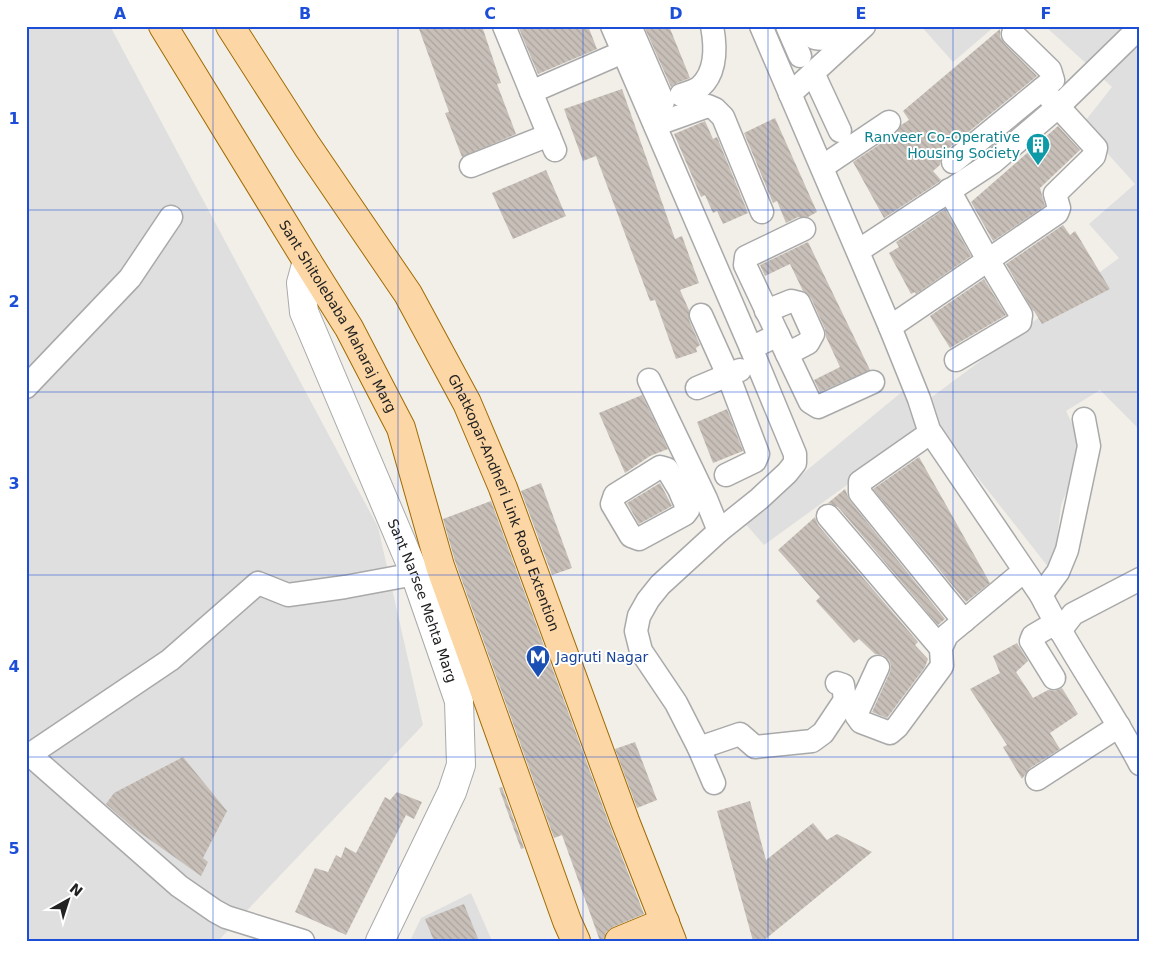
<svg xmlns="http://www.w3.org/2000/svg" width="1166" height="967" viewBox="0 0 1166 967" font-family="'DejaVu Sans',sans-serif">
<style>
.residential{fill:#e0dfdf}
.building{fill:url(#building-back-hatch)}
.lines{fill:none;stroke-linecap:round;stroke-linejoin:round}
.minor-casing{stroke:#a9a9a9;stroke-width:25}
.tertiary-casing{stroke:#a9a9a9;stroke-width:30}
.primary-casing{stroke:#a06b00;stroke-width:30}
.minor{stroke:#fff;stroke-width:22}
.tertiary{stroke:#fff;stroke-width:28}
.primary{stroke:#fcd6a4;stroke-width:28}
.grid{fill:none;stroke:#1d4ed8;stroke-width:1;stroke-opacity:0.55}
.labels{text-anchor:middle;stroke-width:4;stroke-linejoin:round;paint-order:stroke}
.culture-label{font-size:14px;fill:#0d838f;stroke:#fff;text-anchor:end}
.street-label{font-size:14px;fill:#222;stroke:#fff}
.transit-label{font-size:14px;fill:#164399;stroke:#fff;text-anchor:start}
.neatline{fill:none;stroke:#1d4ed8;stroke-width:2}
.grid-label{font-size:16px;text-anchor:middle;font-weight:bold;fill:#1d4ed8}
</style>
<defs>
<pattern id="building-back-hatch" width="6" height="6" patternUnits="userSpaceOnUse" patternTransform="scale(1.25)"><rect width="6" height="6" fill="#c7bfb8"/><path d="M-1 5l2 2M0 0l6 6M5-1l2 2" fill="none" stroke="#aba49e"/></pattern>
</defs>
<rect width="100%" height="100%" fill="#f2efe9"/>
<g class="residential">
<polygon points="26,26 110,26 378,527 423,725 218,941 26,941"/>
<polygon points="921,26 995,26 953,62"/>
<polygon points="1045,26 1140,26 1140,430 1100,390 1066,411 1084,448 1061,505 1053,573 934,422 764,545 744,522 903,391 921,405 1119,258 1089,224 1135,184 1082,125 1112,87"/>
<polygon points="471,893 492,941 410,941 421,918"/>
</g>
<g class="building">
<polygon points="418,26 482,26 501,83 497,84 516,134 462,157 445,113 449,112"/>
<polygon points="518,26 588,26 597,49 538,74"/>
<polygon points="644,26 669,26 690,78 677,83 671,87"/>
<polygon points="1000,29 1000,37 1004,43 1037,76 944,152 941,158 940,165 933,171 941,180 939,182 884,218 853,162 897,133 901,125 909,120 903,111"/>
<polygon points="622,89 675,239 682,236 699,283 680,290 689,310 689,320 700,345 696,348 697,352 676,359 655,300 650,301 596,156 583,161 564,109"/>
<polygon points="775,118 817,212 808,217 798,217 786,223 777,201 773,203 744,133"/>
<polygon points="705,121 713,139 717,137 748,213 723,224 717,211 713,213 705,195 701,197 674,134"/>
<polygon points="1058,126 1080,150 1040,188 1045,206 993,241 971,202"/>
<polygon points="546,170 566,216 513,239 492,193"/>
<polygon points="945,209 971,256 916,294 915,292 911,294 889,253 899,247 896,242"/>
<polygon points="1063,225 1070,235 1075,231 1110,289 1042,324 1034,311 1033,311 1006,264"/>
<polygon points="808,242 870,370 820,392 814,380 840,367 826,337 825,329 811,298 803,291 790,264 765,276 760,265"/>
<polygon points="984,279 1006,315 950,348 930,316"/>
<polygon points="642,395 668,449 650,456 625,473 599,413"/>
<polygon points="727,409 743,451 713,463 697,422"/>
<polygon points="919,457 990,583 966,602 873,489"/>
<polygon points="541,483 572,568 552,575 521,491"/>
<polygon points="660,483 672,506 639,524 627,503"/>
<polygon points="845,489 850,501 945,619 938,625 838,507 828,503"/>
<polygon points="491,501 610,826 644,914 613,927 606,932 604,941 600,941 562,835 554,838 455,561 443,519"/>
<polygon points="815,517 818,525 918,642 915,645 928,659 925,667 887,718 872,712 890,672 891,666 889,660 883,655 875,654 859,639 854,643 816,601 820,597 778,550"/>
<polygon points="1017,643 1028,661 1016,672 1033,698 1048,690 1055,691 1062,688 1078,714 1050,733 1060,749 1030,768 1022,779 1003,747 1007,745 970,689 1000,673 993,656"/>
<polygon points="635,742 657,800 637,808 615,749"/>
<polygon points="183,757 227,811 203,858 208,862 201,876 132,827 106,804 114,793"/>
<polygon points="502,787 524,848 521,849 499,788"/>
<polygon points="397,792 422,802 414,819 406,815 346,935 295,912 315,868 328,872 336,855 341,858 345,847 356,853 385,797 390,800"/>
<polygon points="750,801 766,860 813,823 827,840 837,834 872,852 763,941 753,941 717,811"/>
<polygon points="464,904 479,941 434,941 425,919"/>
</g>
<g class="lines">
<defs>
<g id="minor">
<polyline points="504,26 555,150"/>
<polyline points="612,26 751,348 795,454 795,463 787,473 759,499 719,531 660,585 648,600 639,616 636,631 641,651 676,703 699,748 714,783"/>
<polyline points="630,26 663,102"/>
<path d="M761 26 890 327 919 399 929 430 1041 595C1070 653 1110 706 1140 764"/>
<polyline points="787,26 800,56"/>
<path d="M809 26 815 38C828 41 835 35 845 26"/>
<polyline points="813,73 840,131"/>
<polyline points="531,92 623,52"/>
<polyline points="790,94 864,26"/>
<path d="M681 95C687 93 695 91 700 87 717 72 716 47 712 26"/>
<polyline points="655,125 708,106 715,109 723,117 762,212"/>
<polyline points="953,162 1042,89"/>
<polyline points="471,166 549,135"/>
<polyline points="822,167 889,122"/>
<polyline points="949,190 988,260 1021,315 1020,322 956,360"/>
<polyline points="858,251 993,162 1059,106 1140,27"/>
<polyline points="766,311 791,301 799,303 813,334 808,343 787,354"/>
<polyline points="701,315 728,375 758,454 755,461 726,475"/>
<polyline points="890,327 1057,213 1059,208 1055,194 1094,156 1096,148 1042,89 1053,80 1050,70 1013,34"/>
<polyline points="778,335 810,402 818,407 873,382"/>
<polyline points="751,348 778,335 745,265 746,257 804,229"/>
<polyline points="649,380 706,499 719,531"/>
<polyline points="26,387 130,278 171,217"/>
<polyline points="697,388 740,370"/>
<polyline points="930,433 860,482 860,493 964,621"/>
<polyline points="679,489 688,510 685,514 639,539 631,536 612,504 615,495 660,467 667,469 679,489 696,479"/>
<polyline points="828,516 941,648"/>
<polyline points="1041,595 1058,572 1067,550 1089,446 1084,419"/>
<polyline points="1060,631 1073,614 1140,579"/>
<polyline points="878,667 856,715 861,722 890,733 897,727 942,666 941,648 947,635 1024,571"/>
<polyline points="1054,678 1031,641 1033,636 1055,623"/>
<polyline points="699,748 740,734 755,747 812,741 823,733 845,700 843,685 837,683"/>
<polyline points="29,754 179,886 215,911 226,917 303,941"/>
<polyline points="26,757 170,660 258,583 288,595 345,587 415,574"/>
<polyline points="1037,779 1119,726"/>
</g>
<g id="tertiary">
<path id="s1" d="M307 261 301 283 304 312 415 574 459 701 461 765 452 792 380 941"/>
</g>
<g id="primary">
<path id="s2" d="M163 26 307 261 349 328 401 428 440 566 567 921 576 941"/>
<path id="s3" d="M230 26 307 146 408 294 467 403 503 488 625 821 672 941"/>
<polyline points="619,941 665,922"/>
</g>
</defs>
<use href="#minor" class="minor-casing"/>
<use href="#tertiary" class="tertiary-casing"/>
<use href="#primary" class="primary-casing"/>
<use href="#minor" class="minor"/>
<use href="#tertiary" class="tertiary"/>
<use href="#primary" class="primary"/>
</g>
<path class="grid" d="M213 26V941M398 26V941M583 26V941M768 26V941M953 26V941M26 210H1140M26 392H1140M26 575H1140M26 757H1140"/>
<defs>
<symbol id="building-pin" viewBox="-11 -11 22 30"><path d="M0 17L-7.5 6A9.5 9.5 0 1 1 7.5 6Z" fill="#0f9aa8" stroke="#fff"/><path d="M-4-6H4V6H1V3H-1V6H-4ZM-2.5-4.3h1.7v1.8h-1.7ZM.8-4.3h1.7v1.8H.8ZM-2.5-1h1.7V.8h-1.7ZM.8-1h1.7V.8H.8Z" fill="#fff"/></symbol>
<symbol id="metro-pin" viewBox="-11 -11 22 30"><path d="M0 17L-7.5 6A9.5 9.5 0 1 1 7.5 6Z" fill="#1a4fb4" stroke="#fff"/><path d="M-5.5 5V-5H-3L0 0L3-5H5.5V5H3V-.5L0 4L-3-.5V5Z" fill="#fff"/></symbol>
</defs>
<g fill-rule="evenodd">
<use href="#building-pin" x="1024" y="131" width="28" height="38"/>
<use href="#metro-pin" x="524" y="643" width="28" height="38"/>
</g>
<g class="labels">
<g class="culture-label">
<text x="1020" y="142">Ranveer Co-Operative<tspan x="1020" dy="16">Housing Society</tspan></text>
</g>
<g class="street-label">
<text dy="5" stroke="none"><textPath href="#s2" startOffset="339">Sant Shitolebaba Maharaj Marg</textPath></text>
<text dy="5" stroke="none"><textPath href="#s3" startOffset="552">Ghatkopar-Andheri Link Road Extention</textPath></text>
<text dy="5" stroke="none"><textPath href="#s1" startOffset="364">Sant Narsee Mehta Marg</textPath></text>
</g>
<g class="transit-label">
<text x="556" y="662">Jagruti Nagar</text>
</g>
</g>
<rect width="1166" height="967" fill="none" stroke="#ffffff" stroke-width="55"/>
<g transform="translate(68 900) rotate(39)" stroke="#ffffff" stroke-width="4" paint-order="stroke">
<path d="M0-4L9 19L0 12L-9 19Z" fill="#222222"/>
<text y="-8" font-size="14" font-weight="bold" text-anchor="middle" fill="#222222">N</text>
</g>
<rect x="28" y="28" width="1110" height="912" class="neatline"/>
<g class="grid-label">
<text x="120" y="19">A</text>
<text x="305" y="19">B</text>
<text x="490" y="19">C</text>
<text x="676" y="19">D</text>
<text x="861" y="19">E</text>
<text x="1046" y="19">F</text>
<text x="14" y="124">1</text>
<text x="14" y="307">2</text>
<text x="14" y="489">3</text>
<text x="14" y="672">4</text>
<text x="14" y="854">5</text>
</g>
</svg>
